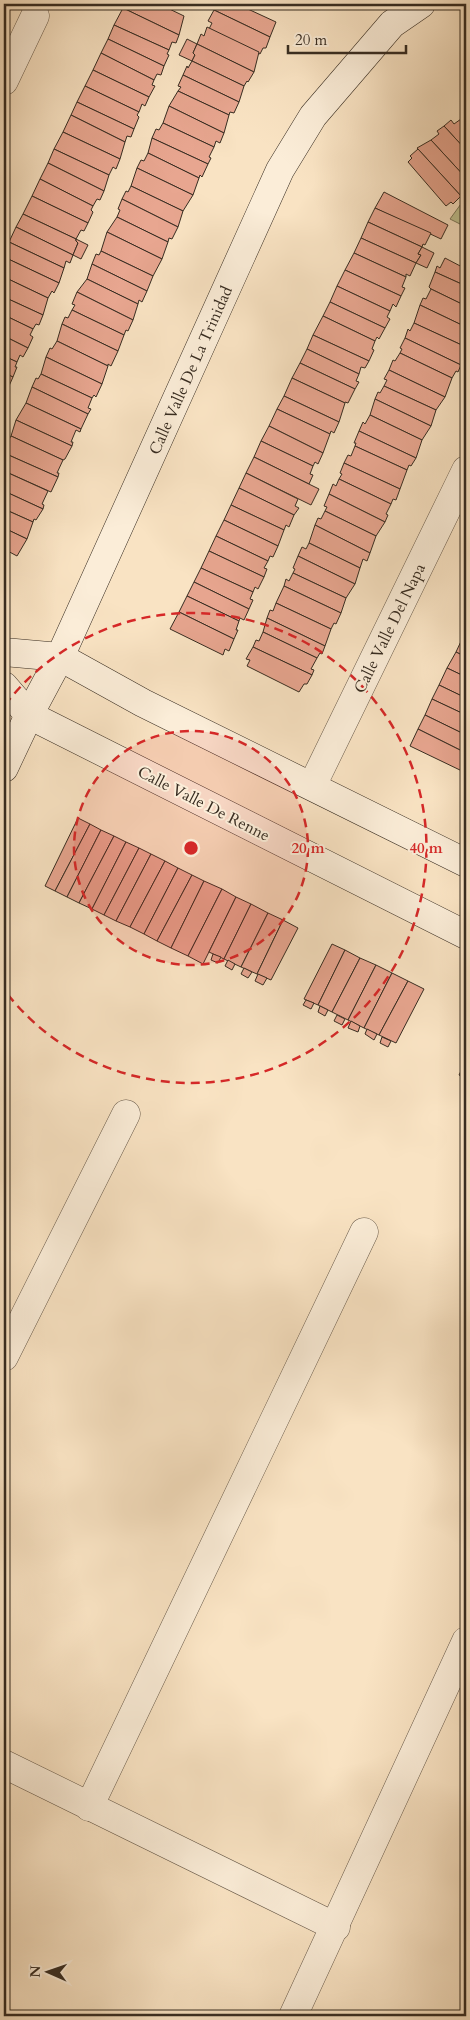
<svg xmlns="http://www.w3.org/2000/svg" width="470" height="2020" viewBox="0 0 470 2020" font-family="Cardo,serif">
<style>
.green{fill:#c0c392;stroke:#7c785a}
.building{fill:#e8a690;stroke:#372c21}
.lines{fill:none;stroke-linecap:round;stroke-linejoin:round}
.street-casing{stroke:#685a4a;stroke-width:29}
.secondary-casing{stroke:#372c21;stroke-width:29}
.street{stroke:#fbedd8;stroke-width:28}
.secondary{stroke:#fbedd8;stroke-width:28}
.ring{fill:none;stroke:#d62828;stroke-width:2.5;stroke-dasharray:9 6}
.labels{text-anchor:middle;stroke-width:4;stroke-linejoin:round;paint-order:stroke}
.street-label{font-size:16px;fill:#372c21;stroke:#fbedd8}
.centre{fill:#d62828;stroke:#fbedd8;stroke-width:2.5}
.ring-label{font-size:15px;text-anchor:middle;font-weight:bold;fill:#d62828;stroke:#fbedd8;stroke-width:4;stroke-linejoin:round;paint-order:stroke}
</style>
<rect width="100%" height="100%" fill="#f9e3c3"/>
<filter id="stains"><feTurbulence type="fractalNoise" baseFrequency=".004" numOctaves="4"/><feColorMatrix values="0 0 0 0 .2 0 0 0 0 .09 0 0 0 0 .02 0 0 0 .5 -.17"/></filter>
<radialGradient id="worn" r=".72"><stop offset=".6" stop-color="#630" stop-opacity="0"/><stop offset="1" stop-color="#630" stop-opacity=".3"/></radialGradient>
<polygon class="green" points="466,197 466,227 450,219"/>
<g class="building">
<polygon points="125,4 159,4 184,16 179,35 123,8"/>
<polygon points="217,4 237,4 276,22 270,37 214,10"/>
<polygon points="123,8 179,35 176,43 172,42 169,50 114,25"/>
<polygon points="214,10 270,37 266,48 263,48 260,54 209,29 212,23 208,21"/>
<polygon points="114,25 169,50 167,54 169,55 164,66 108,39"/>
<polygon points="207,27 259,52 254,72 197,44 201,34 204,36"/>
<polygon points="108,39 164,66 161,75 157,74 154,80 101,53"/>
<polygon points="187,39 197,44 193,53 195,55 192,61 179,55"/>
<polygon points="197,44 254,72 248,82 247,81 244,86 192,61 195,55 193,53"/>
<polygon points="101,53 154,80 152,85 155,86 149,97 93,70"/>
<polygon points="192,61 244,86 239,102 183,75 187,66 188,68"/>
<polygon points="93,70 149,97 145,106 142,104 139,112 85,86"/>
<polygon points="183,75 239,102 234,113 230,112 229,115 178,91 181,87 178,86"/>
<polygon points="85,86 139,112 137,115 139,117 134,129 77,102"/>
<polygon points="178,91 229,115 224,133 169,106"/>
<polygon points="77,102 134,129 131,137 127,136 125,142 71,115"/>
<polygon points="169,106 224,133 220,143 216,141 214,147 163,123"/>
<polygon points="71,115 125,142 120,159 63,132"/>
<polygon points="461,119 466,125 466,150 444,126 451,120 454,124"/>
<polygon points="163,123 214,147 209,157 211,158 208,164 152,138 156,129 159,130"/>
<polygon points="444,126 466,150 466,178 431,140 439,134 437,131"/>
<polygon points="63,132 120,159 116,169 113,167 109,175 54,149"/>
<polygon points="152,138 208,164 202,177 200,175 199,178 148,153"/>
<polygon points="431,140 466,178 466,192 461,196 417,148"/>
<polygon points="54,149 109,175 104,191 48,163"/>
<polygon points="418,149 461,196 453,204 451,202 446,206 408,162 412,158 410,156"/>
<polygon points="148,153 199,178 193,195 137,168 141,160 144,161"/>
<polygon points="48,163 104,191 100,200 97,199 93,206 40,179"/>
<polygon points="137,168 193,195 183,211 131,186"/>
<polygon points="40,179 93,206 91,210 93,212 88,223 32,196"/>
<polygon points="131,186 183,211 178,227 122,199 126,191 128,192"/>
<polygon points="384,192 448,225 441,239 375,208"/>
<polygon points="32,196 88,223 84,231 81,230 76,239 23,214"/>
<polygon points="122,199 178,227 172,239 169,238 168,242 117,217 120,210 118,209"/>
<polygon points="375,208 431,233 425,245 423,244 422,247 368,222"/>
<polygon points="23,214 76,239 76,241 78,243 73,255 16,227"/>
<polygon points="117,217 168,242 162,259 107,232"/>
<polygon points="368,222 422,247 418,254 421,255 416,263 361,238"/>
<polygon points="16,227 73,255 70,263 66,261 64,268 9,242"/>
<polygon points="107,232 162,259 153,276 101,251"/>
<polygon points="361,238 416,263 410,276 406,274 406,277 354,253"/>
<polygon points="76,239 88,245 81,259 73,255 78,243 76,241"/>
<polygon points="9,242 64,268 59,283 4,257"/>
<polygon points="422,247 434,253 427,268 416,263 421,255 418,254"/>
<polygon points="101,251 153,276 147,291 92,264 96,254 99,255"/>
<polygon points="354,253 406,277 402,287 405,288 401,296 345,270"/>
<polygon points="4,257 59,283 54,293 52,291 48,298 4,277"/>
<polygon points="445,258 466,269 466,286 435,272 437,266 440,268"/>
<polygon points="92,264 147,291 142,302 139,300 138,304 87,279"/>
<polygon points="345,270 401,296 396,307 393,304 390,311 337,286"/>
<polygon points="435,272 466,286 466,306 431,289 429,287"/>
<polygon points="4,277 48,298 43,315 4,297"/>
<polygon points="87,279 138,304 133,320 77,292"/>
<polygon points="337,286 390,311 387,317 390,319 385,328 330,302"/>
<polygon points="431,289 466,306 466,327 420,305 423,298 426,299"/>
<polygon points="77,292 133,320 128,331 126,330 124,335 72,310 75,305 72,304"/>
<polygon points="4,297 43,315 39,325 36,324 33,329 4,315"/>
<polygon points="330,302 385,328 379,339 377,337 375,341 323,316"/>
<polygon points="420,305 466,327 466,347 414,323"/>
<polygon points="72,310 124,335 118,351 62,324 65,317 68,318"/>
<polygon points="4,315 33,329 30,335 33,337 28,348 4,336"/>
<polygon points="323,316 375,341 372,349 374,350 369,361 313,335"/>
<polygon points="414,323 466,347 461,365 405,338 408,329 410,331"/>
<polygon points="62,324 118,351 111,366 108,364 108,366 57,341"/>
<polygon points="313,335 369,361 365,368 361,367 359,374 307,349"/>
<polygon points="4,336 28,348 23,357 20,355 17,362 4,356"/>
<polygon points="405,338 461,365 458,372 456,371 452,378 400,353 402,349 400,348"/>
<polygon points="57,341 108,366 102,384 46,357 50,348 52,349"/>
<polygon points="307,349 359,374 356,381 359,382 355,389 300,363"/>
<polygon points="400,353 452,378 445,397 389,370 393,360 395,361"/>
<polygon points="4,356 17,362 15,367 17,367 13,377 4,373"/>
<polygon points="46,357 102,384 96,397 94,395 92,398 41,374"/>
<polygon points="300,363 355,389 348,403 345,402 345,403 292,378"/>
<polygon points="389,370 445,397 436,410 384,386 387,380 384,379"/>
<polygon points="4,373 13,377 9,386 6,385 4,389"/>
<polygon points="41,374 92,398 88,408 91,409 88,414 32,387 36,378 38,379"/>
<polygon points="292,378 345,403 339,422 284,396"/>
<polygon points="384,386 436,410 431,426 375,399 378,392 380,393"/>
<polygon points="32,387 88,414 81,429 26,403"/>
<polygon points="284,396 339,422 334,433 331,431 330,434 277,409"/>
<polygon points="375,399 431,426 422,440 370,415"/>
<polygon points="26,403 81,429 80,432 76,430 71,442 73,442 72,446 16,420"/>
<polygon points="277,409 330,434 323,453 269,426"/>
<polygon points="370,415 422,440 416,458 359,431 363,422 365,424"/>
<polygon points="16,420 72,446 65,459 63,460 11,436"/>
<polygon points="269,426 323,453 318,464 315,462 313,466 261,441"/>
<polygon points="359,431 416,458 411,466 409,465 407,470 355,446 356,443 354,443"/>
<polygon points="11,436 63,460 57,473 59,473 58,477 4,453 4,442 7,443"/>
<polygon points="261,441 313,466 310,474 313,475 309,484 254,457"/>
<polygon points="355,446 407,470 400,489 344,463 348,455 351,456"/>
<polygon points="4,453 58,477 51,492 4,471"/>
<polygon points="254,457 319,489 311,505 246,473"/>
<polygon points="344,463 400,489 396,500 393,499 391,504 339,479 342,474 340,473"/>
<polygon points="4,471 48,491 42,504 44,505 43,509 4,491"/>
<polygon points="246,473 298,499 295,506 299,508 294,515 239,488"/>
<polygon points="339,479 391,504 386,514 388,515 385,522 329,494 333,484 336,486"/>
<polygon points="239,488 294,515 289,527 286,525 284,530 231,505"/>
<polygon points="4,491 43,509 36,520 34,519 33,522 4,509"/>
<polygon points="329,494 385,522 376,536 325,511 327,507 324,506"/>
<polygon points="231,505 284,530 278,546 224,520"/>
<polygon points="4,509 33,522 27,539 4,528"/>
<polygon points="325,511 376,536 370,553 315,525 318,518 321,519"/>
<polygon points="224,520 278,546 273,557 270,556 268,561 216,536"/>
<polygon points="315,525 370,553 367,561 363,559 360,568 309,543"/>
<polygon points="4,528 27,539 17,556 4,549"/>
<polygon points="216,536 268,561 264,568 267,569 264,577 209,551"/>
<polygon points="309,543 360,568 355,584 298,556 302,547 306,549"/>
<polygon points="209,551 264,577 258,589 255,587 253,592 201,568"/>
<polygon points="298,556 355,584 346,598 293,573 295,569 293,568"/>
<polygon points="201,568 253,592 250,599 253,600 249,609 194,582"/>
<polygon points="293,573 346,598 341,613 284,586 286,579 289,581"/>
<polygon points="194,582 249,609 244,620 240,618 239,621 187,596"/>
<polygon points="284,586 341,613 336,624 334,623 331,629 276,603"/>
<polygon points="187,596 239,621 236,630 238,630 234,639 179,612"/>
<polygon points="276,603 331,629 325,646 267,618 270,610 273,611"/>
<polygon points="179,612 234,639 229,651 225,649 223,655 170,629"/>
<polygon points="267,618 325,646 322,654 320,653 317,658 263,632"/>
<polygon points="263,632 317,658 311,669 314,670 312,675 253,647 256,640 259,641"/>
<polygon points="463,637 466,639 466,657 456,652"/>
<polygon points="253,647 312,675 307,684 304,684 299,692 247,666 250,660 246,659"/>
<polygon points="456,652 466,657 466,677 447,668"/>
<polygon points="447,668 466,677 466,698 439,685"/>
<polygon points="439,685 466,698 466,715 432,699"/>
<polygon points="432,699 466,715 466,735 425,715"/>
<polygon points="425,715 466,735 466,753 418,729"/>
<polygon points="418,729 466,753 466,765 462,771 410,746"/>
<polygon points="78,818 90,824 55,891 45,886"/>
<polygon points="90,824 101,830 67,897 55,891"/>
<polygon points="101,830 114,836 79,903 67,897"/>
<polygon points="114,836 126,842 92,909 79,903"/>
<polygon points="126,842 139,848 104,915 92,909"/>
<polygon points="139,848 151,854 116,921 104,915"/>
<polygon points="151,854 165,861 130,927 116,921"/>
<polygon points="165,861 178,868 144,934 130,927"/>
<polygon points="178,868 192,875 157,941 144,934"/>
<polygon points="192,875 204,881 171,948 157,941"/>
<polygon points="204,881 222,889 188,956 171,948"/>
<polygon points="222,889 236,897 203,964 188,956"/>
<polygon points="236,897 251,904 224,959 209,952"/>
<polygon points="251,904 268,913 241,967 224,959"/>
<polygon points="268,913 283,920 257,974 241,967"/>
<polygon points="283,920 298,928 271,980 257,974"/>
<polygon points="332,944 345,950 318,1005 304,999"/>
<polygon points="345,950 360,958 332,1012 318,1005"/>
<polygon points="213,954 221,957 218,963 211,960"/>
<polygon points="360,958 376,965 348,1020 332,1012"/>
<polygon points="228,960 235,964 232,970 225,966"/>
<polygon points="376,965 392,973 364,1028 348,1020"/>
<polygon points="244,968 252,972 248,978 241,974"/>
<polygon points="392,973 408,981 379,1035 364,1028"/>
<polygon points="258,974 267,978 263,985 255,981"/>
<polygon points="408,981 424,989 396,1043 379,1035"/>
<polygon points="306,1000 314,1003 311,1009 303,1005"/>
<polygon points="320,1006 328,1010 325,1016 318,1012"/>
<polygon points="337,1015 345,1019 342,1025 334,1021"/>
<polygon points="351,1021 360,1026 358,1032 348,1028"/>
<polygon points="367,1029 377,1034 374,1040 365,1034"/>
<polygon points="382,1037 391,1041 388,1047 380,1043"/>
<polygon points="466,1061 466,1079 459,1075"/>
</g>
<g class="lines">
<defs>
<g id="street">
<polyline points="4,81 35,16"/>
<polyline points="312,786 466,470"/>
<polyline points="4,1357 126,1114"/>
<polyline points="4,1764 336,1927"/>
<polyline points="89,1807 364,1232"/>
<polyline points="293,2016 466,1641"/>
</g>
<g id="secondary">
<polyline points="4,652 60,657 143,703 466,863"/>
<polyline points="4,686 29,715 466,935"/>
<polyline points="4,768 29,715 60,657 280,170 313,116 392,24 421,4"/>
</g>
</defs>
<use href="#street" class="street-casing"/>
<use href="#secondary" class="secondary-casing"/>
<use href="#street" class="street"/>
<use href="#secondary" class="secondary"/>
</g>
<circle cx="191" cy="848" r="117" fill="#d62828" fill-opacity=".12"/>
<g class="ring">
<circle cx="191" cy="848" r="117"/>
<path d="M5 705A235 235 0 1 1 5 991"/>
</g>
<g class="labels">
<g class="street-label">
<text transform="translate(190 370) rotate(-66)" y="6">Calle Valle De La Trinidad</text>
<text transform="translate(389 628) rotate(-64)" y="6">Calle Valle Del Napa</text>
<text transform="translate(204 803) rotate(27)" y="6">Calle Valle De Renne</text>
</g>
</g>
<circle cx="191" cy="848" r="8" class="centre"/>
<g class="ring-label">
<text x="308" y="853">20 m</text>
<text x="426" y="853">40 m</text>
</g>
<rect width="470" height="2020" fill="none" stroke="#f9e3c3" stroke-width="20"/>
<rect x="5" y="5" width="460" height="2010" fill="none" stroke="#372c21" stroke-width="2.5"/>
<rect x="10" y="10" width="450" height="2000" fill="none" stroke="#372c21"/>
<g transform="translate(48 1972) rotate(272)" stroke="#fbedd8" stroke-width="4" paint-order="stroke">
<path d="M0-4L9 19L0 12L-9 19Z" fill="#372c21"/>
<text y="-8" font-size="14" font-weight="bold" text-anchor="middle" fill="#372c21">N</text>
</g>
<path d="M288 45v8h118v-8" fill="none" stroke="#372c21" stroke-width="2.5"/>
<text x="295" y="45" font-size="15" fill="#372c21" stroke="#fbedd8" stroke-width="4" paint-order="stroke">20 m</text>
<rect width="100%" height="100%" filter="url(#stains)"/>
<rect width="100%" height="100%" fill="url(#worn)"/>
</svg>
